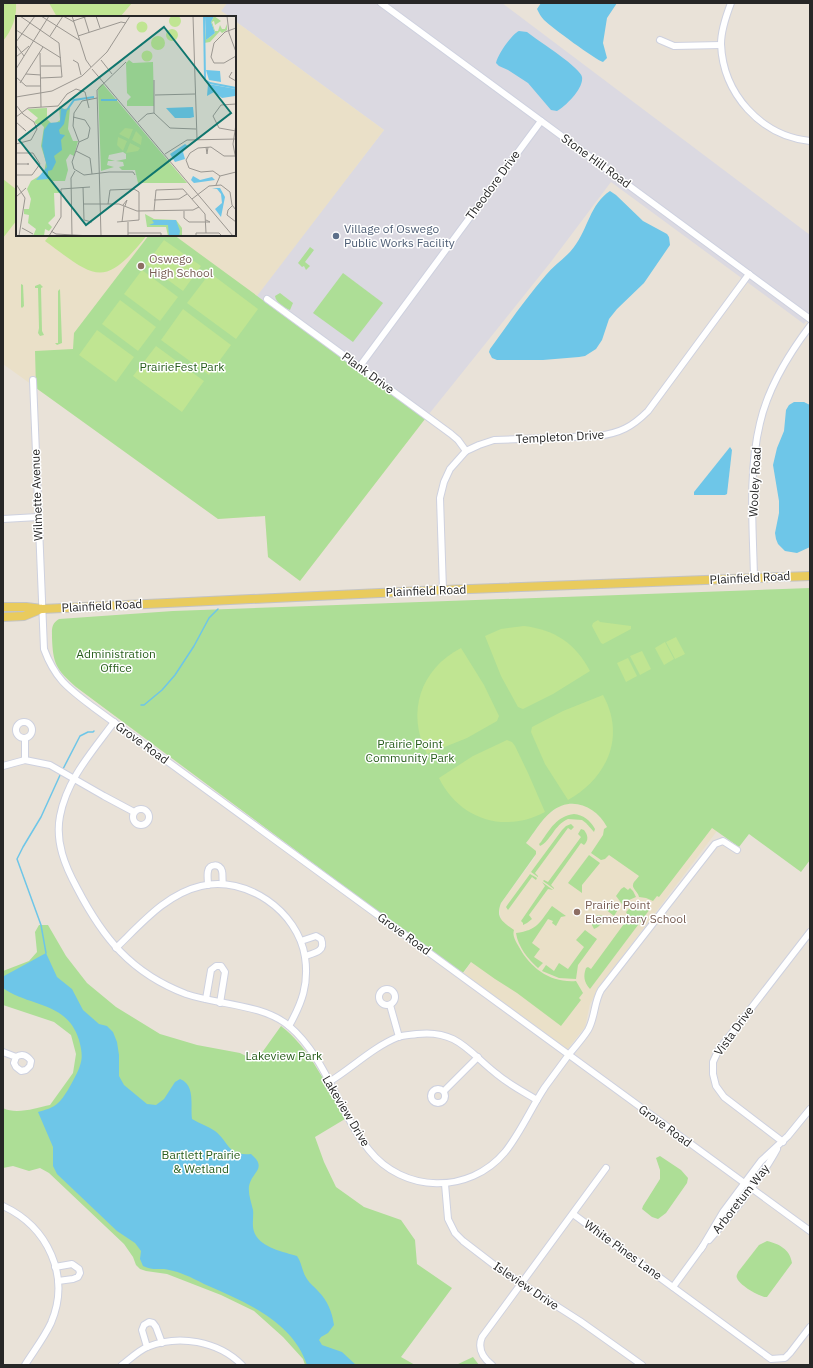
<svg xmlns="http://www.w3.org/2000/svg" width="813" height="1368" viewBox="0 0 813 1368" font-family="'IBM Plex Sans',sans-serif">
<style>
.industrial{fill:#dbd9e1}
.education{fill:#eae0c8}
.green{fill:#adde96}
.pitch{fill:#c0e592}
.water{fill:#6ec6e8}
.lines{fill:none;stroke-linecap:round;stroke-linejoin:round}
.stream{stroke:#6ec6e8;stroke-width:1.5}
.minor-casing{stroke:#ced1df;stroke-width:8}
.major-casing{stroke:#c3c3c3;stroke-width:10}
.minor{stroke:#fff;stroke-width:6}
.major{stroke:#e9cb5d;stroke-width:8}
.service-dot{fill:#5c6f8a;stroke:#fff;stroke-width:1.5}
.education-dot{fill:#8d6e63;stroke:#fff;stroke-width:1.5}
.labels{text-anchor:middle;stroke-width:3;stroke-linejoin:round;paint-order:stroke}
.street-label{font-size:12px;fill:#272727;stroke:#fff}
.service-label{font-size:12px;fill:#4e5e75;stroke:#fff;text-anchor:start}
.education-label{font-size:12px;fill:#785e54;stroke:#fff;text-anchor:start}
.park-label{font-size:12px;fill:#285e1c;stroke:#fff}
.inset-river{fill:none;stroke:#6ec6e8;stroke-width:2}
.inset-road{fill:none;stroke:#9b9791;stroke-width:1}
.view{fill:#0f766e;fill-opacity:0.15;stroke:#0f766e;stroke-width:2}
.inset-edge{fill:none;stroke:#272727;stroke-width:2}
</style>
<rect width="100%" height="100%" fill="#e9e2d8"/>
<polygon class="industrial" points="227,3 502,3 810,235 810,316 804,324 611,182 550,263 425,419 256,296 384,130 235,21 235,17 230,17 221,11"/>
<g class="education">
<polygon points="3,3 227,3 221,11 230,17 17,17 17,235 235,235 235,21 384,130 257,296 425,419 300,581 268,557 265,516 218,519 3,364"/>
<polygon points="645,779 717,831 600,986 590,1004 585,1027 567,1050 463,974 501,920 499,909 501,903 535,857 526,843 545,817 558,807 566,804 577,804 587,806 594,810 605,822 608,829"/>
</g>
<g class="green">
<polygon points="149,235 174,235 425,419 300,581 268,557 265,516 218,519 36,388 35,351 73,349 74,333"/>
<polygon points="310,247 314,250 305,262 310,266 306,270 304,266 302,267 298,263"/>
<polygon points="343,273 383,303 353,342 313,313"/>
<polygon points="21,284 23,285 24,306 22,308 21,307"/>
<polygon points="40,284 43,287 41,288 42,331 44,335 40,336 38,333 39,328 38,288 35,288 35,286"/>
<polygon points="60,289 62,343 57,345 55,343 58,343 58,291"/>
<path d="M280 293 293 303 290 310C284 308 276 303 275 296Z"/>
<path d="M810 588V860L801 872 749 834 739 847 712 828 659 897 657 896 653 901 646 898 639 897C639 893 632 888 633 885 633 882 638 878 639 876L609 855 605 859 601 860 591 853 603 835 604 829 607 827C596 806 571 795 551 812 541 820 534 833 526 843L536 851V854L501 903C495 918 503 922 514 930 512 936 516 942 519 947 531 969 551 983 576 981L583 993 579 998 581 1000 561 1026 517 993 495 979 471 962 462 974 76 687C56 669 53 664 52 638 52 629 51 624 59 619L173 611Z"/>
<path d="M574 814C583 815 590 820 595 829L594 832 586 823 582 820 568 819C554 825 551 841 540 846L539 844 541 842C550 829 557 816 574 814Z"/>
<polygon points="571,824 574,827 571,830 568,828 535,873 538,876 538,877 531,872 562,830 566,826"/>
<path d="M581 829 584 830C588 835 589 840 584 845L581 843 551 885 554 888V889L543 881 544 880 548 882 581 837 578 834Z"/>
<polygon points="589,855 600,863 582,885 582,893 568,883"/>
<polygon points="530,874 537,878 536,880 532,877 508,910 506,907 508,904"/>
<polygon points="542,882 553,890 548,889 529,915 532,919 527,923 523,925 523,923 521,921 545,886"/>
<polygon points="624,887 628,890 630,888 633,891 636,897 629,900 622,904 616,896 621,889"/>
<polygon points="605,902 609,905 612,902 619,908 614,916 600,905"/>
<path d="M552 906 566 916 561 917 556 926 552 923 553 921 548 919 532 943 540 949 534 957 543 963 538 968C528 959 518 947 516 933 538 930 539 923 552 906Z"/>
<path d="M637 906H644L650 909 590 989C584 982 583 976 586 968L588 967 591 969 629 917 626 912 629 909Z"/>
<path d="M597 915 604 916C603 922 600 927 594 929L591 923 596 920Z"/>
<path d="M39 925H48L66 956 87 983 116 1007 160 1034 197 1045 240 1053 256 1061 281 1026C311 1049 327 1087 345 1119L315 1137 324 1162 336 1187 364 1207 401 1220 415 1240 417 1264 452 1288 401 1357 415 1365H305L303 1359 283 1337 254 1311 221 1295 167 1274 146 1271 140 1269 136 1265 133 1257 124 1244 49 1173 40 1168 29 1171 13 1166 3 1168V1108C16 1115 36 1108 50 1105L73 1073 76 1054 71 1035 54 1022 3 1005V971L29 961 37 952 35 932Z"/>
<polygon points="585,930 597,939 578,965 576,979 559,978 542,971 546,965 554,971 559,963 568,969 584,947 576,940"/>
<polygon points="660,1156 681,1170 688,1178 687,1183 666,1213 658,1219 652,1217 642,1209 643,1206 660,1179 660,1170 656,1158"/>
<path d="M767 1241C779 1244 790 1249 792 1263L767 1297C761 1298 739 1285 737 1278 736 1276 737 1275 738 1272L759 1245Z"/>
<polygon points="473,1357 479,1365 456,1365"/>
</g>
<g class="pitch">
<path d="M3 3H16C17 17 12 30 3 41Z"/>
<polygon points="49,3 132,3 120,17 57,17"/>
<polygon points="3,179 17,190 17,220 3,238"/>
<path d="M50 235H147C104 290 95 278 45 241Z"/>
<polygon points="164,240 201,266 183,291 146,264"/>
<polygon points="142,270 178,297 160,321 124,294"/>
<polygon points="210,273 258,309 236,339 187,303"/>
<polygon points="120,300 156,327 138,351 102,324"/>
<polygon points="183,309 231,345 209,375 161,340"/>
<polygon points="97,330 134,357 116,382 79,355"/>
<polygon points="156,346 204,381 182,412 133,376"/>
<polygon points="598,620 600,622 631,626 631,629 603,644 601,643 592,626 593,623"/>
<path d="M524 626C555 630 575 643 590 671L553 694 523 709 518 707 501 676 485 636 501 629Z"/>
<polygon points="676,637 685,654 675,659 666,642"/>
<polygon points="665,642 674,659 664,665 655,648"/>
<path d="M461 648 484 685 499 716 497 721 467 738 427 754C406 713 420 669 461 648Z"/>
<polygon points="642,651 651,669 640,675 630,656"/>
<polygon points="628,658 637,676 626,682 617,663"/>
<path d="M603 695C626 737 607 778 568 800L545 764 531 732 532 727 563 711Z"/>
<path d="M507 740 512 742 515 746 528 773 545 812C504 834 459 819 439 778L473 756Z"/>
</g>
<g class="water">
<path d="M541 3H617L607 18 603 43 607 58 603 62C596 60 551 27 544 20 541 17 539 13 537 9Z"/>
<path d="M519 31 527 32 531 35C540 42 581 68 582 77 584 88 566 106 557 111L551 110 528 83 508 70 499 66 496 63C498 54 512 34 519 31Z"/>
<path d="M610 191 616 195 643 221 667 234 669 237 670 245 644 283 617 309 609 319 602 340 596 349 585 356 579 357 543 360H497L492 358 489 352 490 349C508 324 526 298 546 275 554 265 566 258 574 247 588 229 590 204 610 191Z"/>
<polygon points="794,402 804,402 810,405 810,547 797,553 785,551 778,544 776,539 775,533 779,513 779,501 773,465 777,448 784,431 786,410 789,405"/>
<polygon points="730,447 732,450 727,494 725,495 694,495 694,492"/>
<path d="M46 953 57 977 72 989 83 1010 99 1024 107 1026 113 1032 117 1042 119 1055V1076L124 1085 147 1104 156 1105 164 1099 175 1082 180 1079C196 1085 190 1106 192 1119 200 1124 208 1126 215 1131 230 1143 227 1156 251 1154 268 1169 252 1171 249 1186 248 1194 251 1201 253 1210 254 1218 251 1226 255 1234 262 1248 284 1252 297 1256 302 1263 302 1272 307 1279 310 1284 315 1287 318 1291 328 1301 332 1312 334 1325L328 1333 321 1337 319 1340 322 1345 342 1352 356 1365H307C293 1321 243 1301 204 1284 198 1281 191 1277 185 1275 179 1272 170 1270 164 1269 156 1269 151 1270 143 1266L140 1259 141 1251 135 1243 117 1231 57 1174 53 1166V1147L38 1112C45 1110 53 1108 58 1103 64 1098 72 1083 76 1075 83 1061 83 1055 79 1040 67 1001 29 1007 3 988L4 976Z"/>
</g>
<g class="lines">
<g class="stream">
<polyline points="141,705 144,705 162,690 175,675 194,646 209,618 218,609"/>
<polyline points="63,769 80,736 88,732 93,732 94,731"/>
<polyline points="46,953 41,925 17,859 23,847 41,817 61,773"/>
</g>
<defs>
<g id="minor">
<polyline points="381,3 810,319"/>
<path d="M731 3C726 16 721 30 721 44 723 94 761 136 810 141"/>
<polyline points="660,40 674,46 721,45"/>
<polyline points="267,299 451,434 458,440 466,451"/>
<polyline points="360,366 541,121"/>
<path d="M33 380 44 649C55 679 68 688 93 707L810 1231"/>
<polyline points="3,519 38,517"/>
<path d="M754 578C753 527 748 473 760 423 768 388 788 355 810 326"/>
<path d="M443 590 440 498 444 482 450 469 466 451 479 445 494 440 598 436C620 433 632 427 648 411L749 274"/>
<path d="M114 722C92 752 67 779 60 816 55 842 65 866 77 888 103 938 131 973 186 994 218 1005 263 1004 289 1026 326 1057 339 1113 369 1150 403 1193 469 1195 505 1152 521 1132 531 1108 545 1087 553 1076 562 1064 570 1053 576 1046 583 1038 588 1030 595 1018 594 1002 601 990L715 844 723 841 737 850"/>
<circle cx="24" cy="730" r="8"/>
<polyline points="25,738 25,760"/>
<polyline points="3,766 25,760 50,765 104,796 134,812"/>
<circle cx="141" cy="817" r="8"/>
<path d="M208 885C208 881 207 875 208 871 209 864 220 863 222 871 223 874 222 880 223 884"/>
<path d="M301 941 316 936 321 939C326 951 315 953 305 956"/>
<path d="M116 948C141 924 166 894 201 886 246 875 298 911 305 957 309 984 302 1003 289 1026"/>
<circle cx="387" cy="997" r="8"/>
<polyline points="206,999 211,970 216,966 221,966 225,972 220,1003"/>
<polyline points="390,1005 399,1037"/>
<path d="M3 1052 16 1057C22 1053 27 1055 31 1061L30 1066 26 1070 21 1071 16 1067 14 1063 16 1057"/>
<path d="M329 1082C352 1068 373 1047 398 1037 404 1035 411 1035 417 1034 458 1029 470 1054 498 1075 510 1085 524 1092 537 1100"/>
<circle cx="438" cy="1096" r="7"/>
<polyline points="444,1091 478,1057"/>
<polyline points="783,1142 724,1097 716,1086 713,1074 713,1062 718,1051 810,932"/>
<polyline points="445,1184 448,1219 455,1233 463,1241 502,1271 580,1321 642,1365"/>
<path d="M3 1206C48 1227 71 1276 51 1323 44 1338 33 1352 25 1365"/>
<polyline points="573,1214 771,1359 785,1358 790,1353 810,1327"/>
<path d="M709 1240C734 1212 759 1182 777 1149"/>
<polyline points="701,1249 723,1212 761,1161 788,1136 810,1109"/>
<polyline points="55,1267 72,1264 79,1269 80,1273 78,1277 73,1279 58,1281"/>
<polyline points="673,1287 703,1246"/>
<polyline points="147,1347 142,1330 144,1325 149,1322 153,1323 156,1327 162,1343"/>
<path d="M122 1365C130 1359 138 1351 147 1347 179 1334 218 1341 242 1365"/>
<path d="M492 1365C483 1358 477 1349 482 1337L606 1168"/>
</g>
<g id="major">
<polyline points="3,607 26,607 42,609 443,590 810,576"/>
<polyline points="3,617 24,616 41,609"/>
</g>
</defs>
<use href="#minor" class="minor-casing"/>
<use href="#major" class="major-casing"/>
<use href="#minor" class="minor"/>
<use href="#major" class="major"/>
</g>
<circle class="service-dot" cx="336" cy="236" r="4"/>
<g class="education-dot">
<circle cx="141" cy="266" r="4"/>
<circle cx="577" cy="912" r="4"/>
</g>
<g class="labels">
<g class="street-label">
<text transform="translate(596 161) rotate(36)" y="4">Stone Hill Road</text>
<text transform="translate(493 185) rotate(-54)" y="4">Theodore Drive</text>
<text transform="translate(368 373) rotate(36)" y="4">Plank Drive</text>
<text transform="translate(560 437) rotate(-3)" y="4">Templeton Drive</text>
<text transform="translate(755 482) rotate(-87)" y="4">Wooley Road</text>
<text transform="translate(37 495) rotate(-92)" y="4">Wilmette Avenue</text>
<text transform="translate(750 578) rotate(-3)" y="4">Plainfield Road</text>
<text transform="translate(426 591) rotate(-2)" y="4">Plainfield Road</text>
<text transform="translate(102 606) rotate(-3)" y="4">Plainfield Road</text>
<text transform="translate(142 743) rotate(36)" y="4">Grove Road</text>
<text transform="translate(404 934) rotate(36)" y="4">Grove Road</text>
<text transform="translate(734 1031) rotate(-54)" y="4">Vista Drive</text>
<text transform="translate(346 1111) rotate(59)" y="4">Lakeview Drive</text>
<text transform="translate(665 1126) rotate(36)" y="4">Grove Road</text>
<text transform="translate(741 1199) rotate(-52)" y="4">Arboretum Way</text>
<text transform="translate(623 1250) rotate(36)" y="4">White Pines Lane</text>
<text transform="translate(526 1286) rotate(34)" y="4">Isleview Drive</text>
</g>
<g class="service-label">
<text x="344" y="233">Village of Oswego<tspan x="344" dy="14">Public Works Facility</tspan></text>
</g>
<g class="education-label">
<text x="149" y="263">Oswego<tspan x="149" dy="14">High School</tspan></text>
<text x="585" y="909">Prairie Point<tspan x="585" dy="14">Elementary School</tspan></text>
</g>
<g class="park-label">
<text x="182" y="371">PrairieFest Park</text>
<text x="116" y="658">Administration<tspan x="116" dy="14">Office</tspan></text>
<text x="410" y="748">Prairie Point<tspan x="410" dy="14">Community Park</tspan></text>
<text x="284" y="1060">Lakeview Park</text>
<text x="201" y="1159">Bartlett Prairie<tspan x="201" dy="14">&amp; Wetland</tspan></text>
</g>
</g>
<g transform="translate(16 16)">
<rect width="220" height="220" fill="#e9e2d8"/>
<path d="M188 0 190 24 199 17 195 6 198 0 205 5 199 9 198 5 196 6 199 15H202L204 9 206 13H209L211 8V14L206 17 204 15 194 26 188 27ZM113 44 117 47 137 46 138 90H111V85L115 81 111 77 110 47ZM86 68H87L171 167H122L119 154H106L103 151 108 150 107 146 100 145 110 143V138L107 136 93 139 92 143 99 145H92L91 149 98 151 85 155 82 72ZM43 90 48 93 54 92 52 113 57 125H62L58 140 54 138 50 144 52 154 49 165H37L38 170 43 173V177H38L39 200 32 207 36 211 33 215 29 213 28 220H17L20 213 12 207 13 199 8 198V193H13L15 183 11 173 15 165 28 157 30 146 25 130 28 111 25 108H20L18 106 22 102 11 93 31 92V103L35 107H40L44 104ZM129 198 138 203 160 204 166 212V220H152L150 211H131Z" fill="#adde96"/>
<path d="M153 5a6 6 0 1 1 12 0a6 6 0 1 1-12 0ZM120.5 11a5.5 5.5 0 1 1 11 0a5.5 5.5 0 1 1-11 0ZM150 19a6 6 0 1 1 12 0a6 6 0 1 1-12 0ZM135 27a7 7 0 1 1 14 0a7 7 0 1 1-14 0ZM125.5 40a5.5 5.5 0 1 1 11 0a5.5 5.5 0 1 1-11 0ZM109 112 117 113 113 123 103 118ZM120 115 126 121 125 129 116 124ZM102 121 111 125 107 135 101 129ZM114 127 124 132 122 135 110 137Z" fill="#c0e592"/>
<path d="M189 0H198L195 6 199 17 190 24ZM190 54 204 55 205 66 193 64ZM192 68 220 73 219 80 206 82 198 76 191 80ZM177 91 178 101 174 102H159L150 92ZM45 92 51 94 48 108 43 114 44 118 49 119 45 124 46 134 38 140 40 146 36 154 32 155V163L20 164 31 151 26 130 28 114 33 107 44 106ZM169 128 172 130 167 136 169 143 159 146 154 138ZM177 160 184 164 196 161 199 164 178 167 175 164ZM196 172H204L209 181 205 201 199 193 206 187 205 178 201 173ZM136 204H160L164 215 163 220H153L152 209H133L138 207Z" fill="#6ec6e8"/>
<path class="inset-river" d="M188 0 189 64 194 67 220 72M85 84H101M51 94 58 84 78 81"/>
<path class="inset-road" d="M4 0 43 27 46 61 25 62M25 0 63 24M47 0 58 6M56 0 70 44 75 51M68 0 73 16M80 0 84 12M177 0 181 123M211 0 213 17 220 36M57 5 72 0M220 12 209 16 198 27 195 41 198 47H208L220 40M0 14 45 42M34 20 47 0M62 20 105 6 110 7M0 26 19 0M0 29 8 40M24 37 25 91M0 41 13 30M57 44 62 47 65 59M85 44 96 58M25 50H45M0 53 33 0M76 53 217 220M216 56 213 61 220 65M10 58 25 59M0 61 10 70H25M138 64V97M4 67 27 31M139 79 179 78M0 81 36 75 66 60 91 36 114 0M81 82 66 85 58 97 57 110 63 126 56 146 58 153 68 159 93 156H117L119 159M220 88 205 89 197 100 203 112 220 115M0 89 7 98 18 106 21 113 15 124 0 128M0 101 12 92 42 90 51 78 60 73 69 76 73 92M57 101 69 104 74 112 72 122 63 126M0 106 10 115 7 112M122 106 131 98 138 97 154 112 180 113M220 108 217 128 220 144M0 130V168L9 182 3 220M190 131 191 138 192 131M60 135 74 142 76 158M0 137H17L24 148 16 159H0M149 138 171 124 220 123M1 148H13H11M204 160 197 155 185 156 173 152 170 144 174 137 182 132 195 131 208 140H220M200 169 204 160 220 156M67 171 68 204 76 206M0 181 10 172M176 183 193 170 205 169 214 176 216 189 220 194M138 184 163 183 171 178M67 188H103L121 195 177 194 183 191M92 188 94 174 118 173 123 176V204L101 206M107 189 111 184 109 190M216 190 212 194 211 199 220 206M138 195 140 174 167 173 189 198 190 217M168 195V202L173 206H194L190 204M106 206 108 190M112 206V220M6 212 17 218M35 215 40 218 75 220M112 217H145V220M33 220 45 201V173L74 171M56 220 55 162 59 155M85 220 81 74 110 46M180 220V217H203L206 220"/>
<path class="view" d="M148 11 215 97 70 209 3 124Z"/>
<rect width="220" height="220" class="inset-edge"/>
</g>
<rect width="813" height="1368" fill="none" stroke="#272727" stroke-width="8"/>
</svg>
